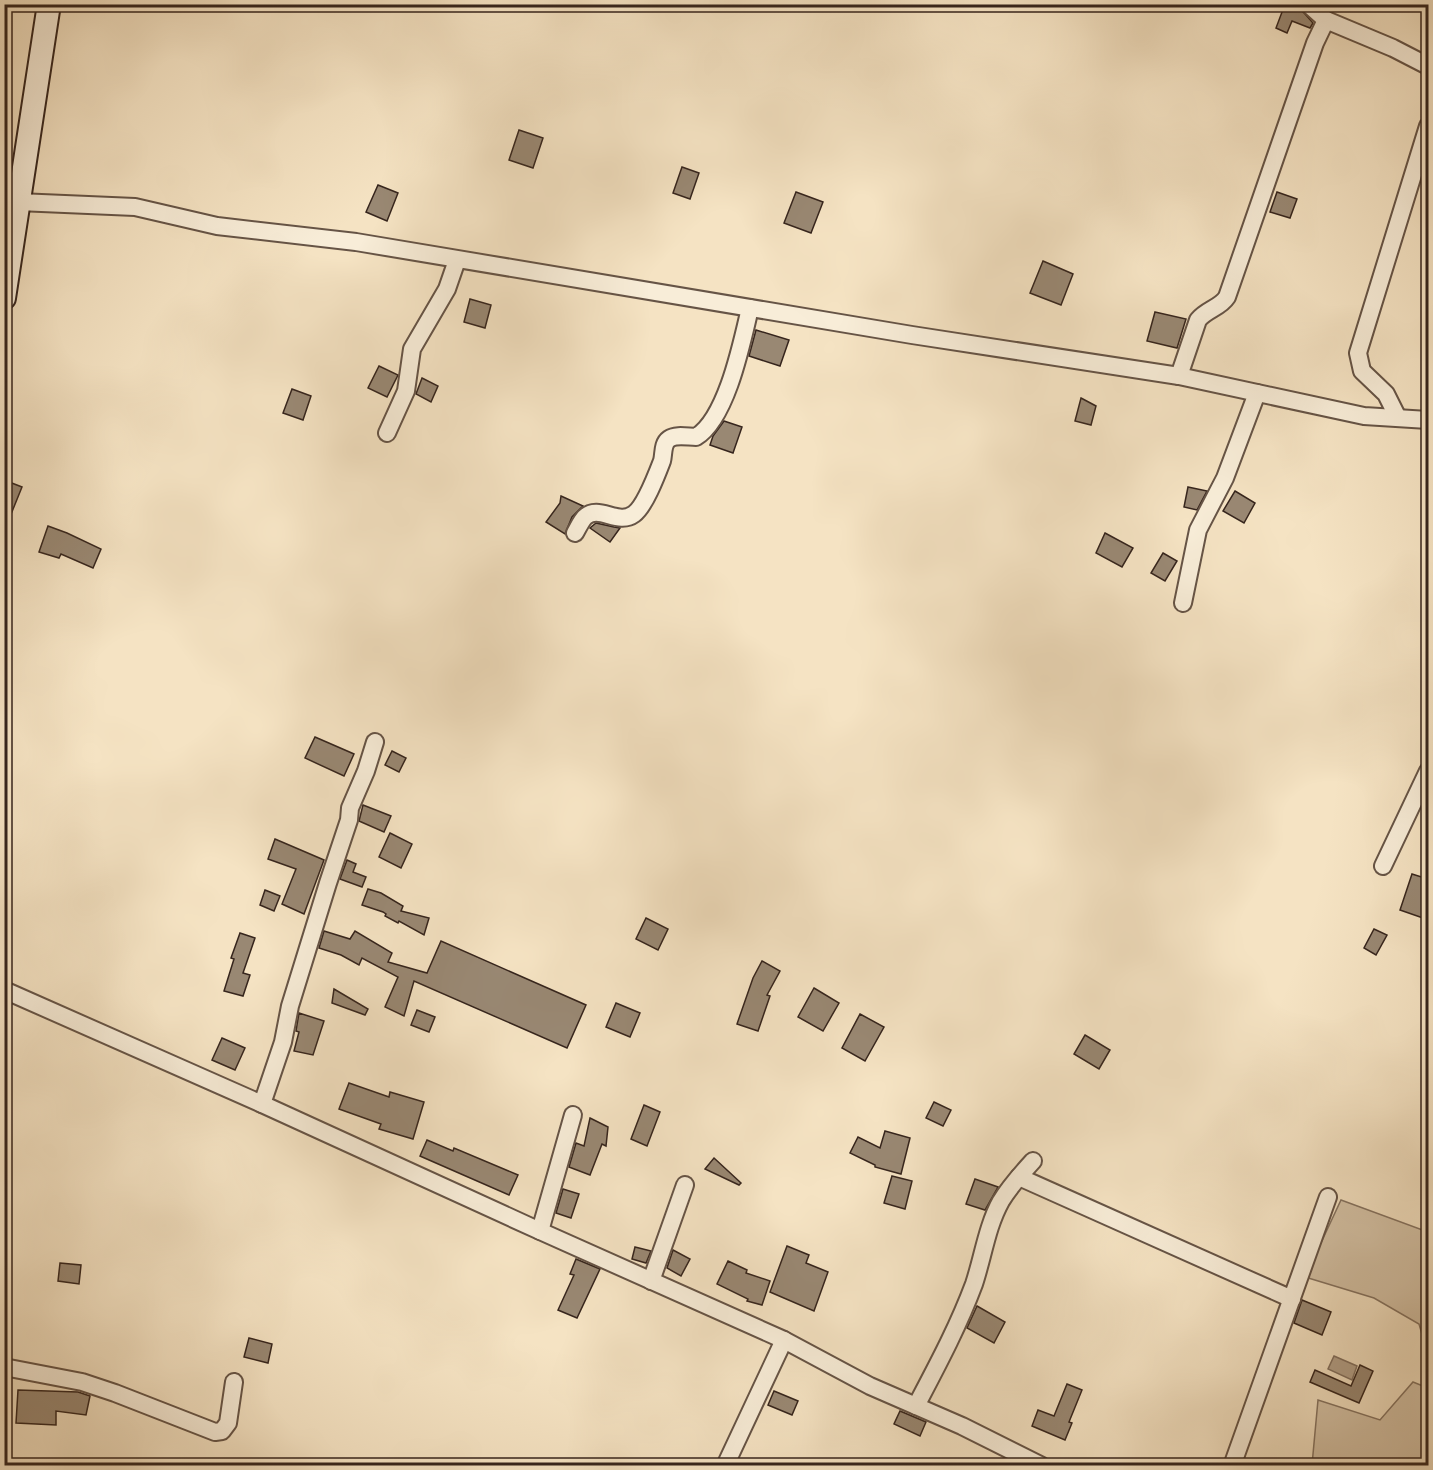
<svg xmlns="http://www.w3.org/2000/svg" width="1433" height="1470" viewBox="0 0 1433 1470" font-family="Vollkorn,serif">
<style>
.green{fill:#d5c3a7;stroke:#867462;stroke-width:1.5}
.water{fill:#b4a28b;stroke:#82705f;stroke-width:1.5}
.building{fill:#998873;stroke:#36251d;stroke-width:1.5}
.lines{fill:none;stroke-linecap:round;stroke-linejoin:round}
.street-casing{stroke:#665446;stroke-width:20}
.secondary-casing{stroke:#36251d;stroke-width:26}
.street{stroke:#f8edd8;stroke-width:16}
.secondary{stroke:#f8edd8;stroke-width:22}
</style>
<rect width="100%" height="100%" fill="#f5e3c3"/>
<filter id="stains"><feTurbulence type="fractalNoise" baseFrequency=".00333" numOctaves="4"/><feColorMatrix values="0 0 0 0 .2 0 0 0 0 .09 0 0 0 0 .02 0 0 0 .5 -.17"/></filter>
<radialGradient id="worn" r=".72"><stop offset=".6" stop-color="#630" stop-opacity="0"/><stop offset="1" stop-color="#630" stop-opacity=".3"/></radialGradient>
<g class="green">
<polygon points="1341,1200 1428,1232 1428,1349 1426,1348 1419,1324 1374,1298 1305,1277"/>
<polygon points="1413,1382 1428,1388 1428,1465 1312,1465 1318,1400 1380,1420"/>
</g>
<polygon class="water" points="1334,1356 1357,1366 1352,1380 1328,1369"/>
<g class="building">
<polygon points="1285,4 1298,6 1313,23 1310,28 1292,21 1287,33 1276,28"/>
<polygon points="519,130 543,138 533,168 509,160"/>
<polygon points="682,167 699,173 690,199 673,193"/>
<polygon points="378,185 398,193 387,221 366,212"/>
<polygon points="796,192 823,202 811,233 784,223"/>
<polygon points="1277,192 1297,199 1290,218 1270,212"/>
<polygon points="1043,261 1073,274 1061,305 1030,293"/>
<polygon points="470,299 491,305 485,328 464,322"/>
<polygon points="1155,312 1186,319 1177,348 1147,341"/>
<polygon points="756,330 789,340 780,366 749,356"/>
<polygon points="379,366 398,375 387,397 368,388"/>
<polygon points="422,378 438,386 431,402 416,394"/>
<polygon points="292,389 311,396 303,420 283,413"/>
<polygon points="1081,398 1096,406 1091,425 1075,421"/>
<polygon points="724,421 742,427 733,453 710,445 713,436"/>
<polygon points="4,480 22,487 5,529 4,529"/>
<polygon points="1188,487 1207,491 1197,510 1184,507"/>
<polygon points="1235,491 1255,503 1244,523 1223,511"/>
<polygon points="561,496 583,506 572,517 565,534 546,522 560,503"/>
<polygon points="596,523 614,527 620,528 610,542 590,528"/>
<polygon points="48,526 67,533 101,549 93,568 61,554 59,558 39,552"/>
<polygon points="1105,533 1133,548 1122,567 1096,553"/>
<polygon points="1163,553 1177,561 1165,581 1151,573"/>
<polygon points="315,737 354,754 344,776 305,758"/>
<polygon points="392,751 406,758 399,772 385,765"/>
<polygon points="363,805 391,816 384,832 359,821"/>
<polygon points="390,833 412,844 401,868 379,857"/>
<polygon points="275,839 324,860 304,914 282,904 296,869 268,859"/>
<polygon points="347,860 356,864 353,872 366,877 362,887 340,879"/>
<polygon points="1412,874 1428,879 1428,902 1423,918 1400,910"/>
<polygon points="368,889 381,893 403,906 401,911 429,918 424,935 399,921 398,923 385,916 386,914 383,912 362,905"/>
<polygon points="265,890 280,896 274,911 260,905"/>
<polygon points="646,918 668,929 658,950 636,939"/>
<polygon points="1374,929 1387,935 1376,955 1364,948"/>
<polygon points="324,931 350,939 355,931 392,953 388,962 427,973 441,941 586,1005 567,1048 414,981 404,1016 385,1007 398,977 362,958 359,965 341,955 319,948"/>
<polygon points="240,933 255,938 243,973 250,975 243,996 224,991 234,959 231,958"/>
<polygon points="762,961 780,971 767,995 770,996 758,1031 737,1024 753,978"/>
<polygon points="814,988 839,1003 823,1031 798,1017"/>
<polygon points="334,989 368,1009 365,1015 332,1003"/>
<polygon points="616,1003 640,1013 630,1037 606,1027"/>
<polygon points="417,1010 435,1017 429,1032 411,1025"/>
<polygon points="299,1013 324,1021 313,1055 294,1051 299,1032 296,1031"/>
<polygon points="860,1014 884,1027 865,1061 842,1048"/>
<polygon points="1085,1035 1110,1050 1099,1069 1074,1054"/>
<polygon points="222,1038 245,1048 235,1070 212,1060"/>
<polygon points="349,1083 389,1097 390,1092 424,1102 413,1139 379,1129 381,1124 339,1109"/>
<polygon points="934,1102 951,1110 943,1126 926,1118"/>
<polygon points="644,1105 660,1112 647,1146 631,1139"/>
<polygon points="590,1118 608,1127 606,1146 602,1144 590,1175 569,1167 576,1143 584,1146"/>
<polygon points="885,1131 910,1138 901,1174 875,1167 875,1165 850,1153 858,1137 880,1148"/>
<polygon points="427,1140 453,1151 454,1148 518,1175 509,1195 420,1156"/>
<polygon points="714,1158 741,1183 739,1185 705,1169"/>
<polygon points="892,1176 912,1181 905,1209 884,1203"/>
<polygon points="975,1179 998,1187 985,1210 966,1204"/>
<polygon points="563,1189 579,1194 571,1218 556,1213"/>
<polygon points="787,1246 809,1255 806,1263 828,1272 814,1311 770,1292"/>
<polygon points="635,1247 651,1251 646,1263 632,1259"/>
<polygon points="673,1250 690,1259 681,1276 667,1268"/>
<polygon points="576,1259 600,1269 577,1318 558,1310 574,1275 570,1274"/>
<polygon points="728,1261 747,1270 746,1273 770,1281 762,1305 747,1301 748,1299 717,1284"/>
<polygon points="60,1263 81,1265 79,1284 58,1281"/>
<polygon points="1302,1300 1331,1312 1322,1335 1294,1323"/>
<polygon points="977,1306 1005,1322 994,1343 967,1328"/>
<polygon points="249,1338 272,1344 268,1363 244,1357"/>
<polygon points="1360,1365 1373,1371 1359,1403 1310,1382 1315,1370 1351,1386"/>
<polygon points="1067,1384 1082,1390 1069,1422 1072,1423 1065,1440 1032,1426 1038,1410 1054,1416"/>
<polygon points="18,1390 78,1392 90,1396 86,1415 56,1411 56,1425 16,1423"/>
<polygon points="774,1391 798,1401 792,1415 768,1405"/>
<polygon points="900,1411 926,1422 920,1436 894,1424"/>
</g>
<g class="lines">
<defs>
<g id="street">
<polyline points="1308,4 1326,20 1393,48 1428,66"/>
<polyline points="18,202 135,207 217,226 356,242 912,335 1179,376 1364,416 1428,420"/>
<path d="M1179 376 1198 320C1207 309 1220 308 1227 297L1315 43 1326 20"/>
<polyline points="1398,418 1386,394 1362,371 1358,353 1428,126"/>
<polyline points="387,433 406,391 412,349 447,289 457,260"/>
<path d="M575 533C578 528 581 521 585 517 599 504 618 526 634 514 645 506 657 474 662 461 664 454 662 444 669 439 676 434 688 437 696 437 727 418 742 342 750 308"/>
<polyline points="1183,603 1198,530 1225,478 1257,393"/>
<polyline points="1383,866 1428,771"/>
<polyline points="4,990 262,1104 540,1231 784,1340 870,1386 962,1426 1042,1466"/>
<polyline points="262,1104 283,1042 290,1006 328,883 349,820 350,808 366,771 375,742"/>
<polyline points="1019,1177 1292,1299"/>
<polyline points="540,1231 573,1115"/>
<polyline points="651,1281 685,1185"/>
<polyline points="4,1367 82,1382 115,1393 215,1432 222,1431 228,1423 234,1382"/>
<path d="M916 1406C937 1366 958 1327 974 1284 983 1257 987 1226 1001 1201 1010 1186 1022 1173 1033 1161"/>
<polyline points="725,1466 784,1340"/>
<polyline points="1232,1466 1328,1197"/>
</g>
<polyline id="secondary" points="4,298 49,4"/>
</defs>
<use href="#street" class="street-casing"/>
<use href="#secondary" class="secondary-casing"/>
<use href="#street" class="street"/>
<use href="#secondary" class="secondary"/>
</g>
<rect width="1433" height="1470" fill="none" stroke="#f5e3c3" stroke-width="24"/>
<rect x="6" y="6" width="1421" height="1458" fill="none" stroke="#36251d" stroke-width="3"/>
<rect x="12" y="12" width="1409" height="1446" fill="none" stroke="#36251d" stroke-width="1.5"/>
<rect width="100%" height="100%" filter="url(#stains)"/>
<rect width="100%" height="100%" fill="url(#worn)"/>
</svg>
